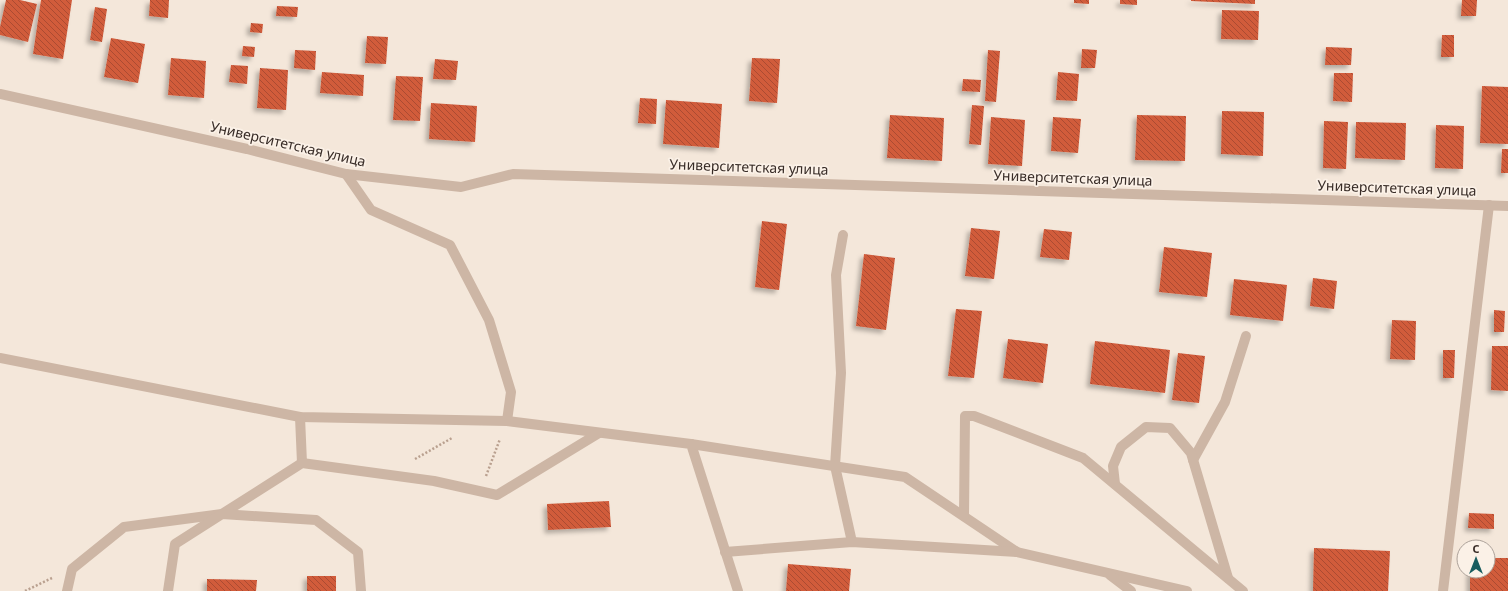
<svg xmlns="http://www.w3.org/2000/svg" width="1508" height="591" viewBox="0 0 1508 591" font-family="'Noto Sans',sans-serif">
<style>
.building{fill:url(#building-back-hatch);filter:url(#shadow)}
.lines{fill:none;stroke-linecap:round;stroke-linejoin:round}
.path{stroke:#b9a08f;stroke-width:2.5;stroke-dasharray:2 2;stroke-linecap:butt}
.lane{stroke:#cdb6a5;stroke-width:10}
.street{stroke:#cdb6a5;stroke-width:10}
.labels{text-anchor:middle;stroke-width:3.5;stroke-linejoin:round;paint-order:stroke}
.street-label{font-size:14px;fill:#382c27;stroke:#fbf1e7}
</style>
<defs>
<pattern id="building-back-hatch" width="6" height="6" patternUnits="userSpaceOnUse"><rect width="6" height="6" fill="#d15b3b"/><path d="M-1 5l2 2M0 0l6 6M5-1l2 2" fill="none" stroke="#ab4b32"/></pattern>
<filter id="shadow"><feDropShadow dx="-3.5" dy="3.5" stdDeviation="2" flood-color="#0004"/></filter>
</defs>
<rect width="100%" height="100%" fill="#f4e7da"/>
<g class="building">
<polygon points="6,0 20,0 37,4 28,42 0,35 0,27"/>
<polygon points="41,0 72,0 63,59 33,54"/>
<polygon points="150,0 169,0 168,18 149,16"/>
<polygon points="1074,0 1089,0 1089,4 1074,3"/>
<polygon points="1120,0 1137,0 1137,5 1120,4"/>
<polygon points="1191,0 1255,0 1255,4 1191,1"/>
<polygon points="1462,0 1477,0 1476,16 1461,16"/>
<polygon points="277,6 298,7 297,17 276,16"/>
<polygon points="95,7 107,9 102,42 90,40"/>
<polygon points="1222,10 1259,11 1258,40 1221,39"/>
<polygon points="251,23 263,24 262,33 250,32"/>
<polygon points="1442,35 1454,35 1454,57 1441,57"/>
<polygon points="367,36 388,37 386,64 365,63"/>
<polygon points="111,38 145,44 138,83 104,77"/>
<polygon points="243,46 255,47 254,57 242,56"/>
<polygon points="1326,47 1352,48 1351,65 1325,65"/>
<polygon points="1082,49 1097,50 1095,68 1081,68"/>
<polygon points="295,50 316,51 315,70 294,68"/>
<polygon points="988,50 1000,51 996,102 985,101"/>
<polygon points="171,58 206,61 204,98 168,95"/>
<polygon points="752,58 780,59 777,103 749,101"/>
<polygon points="435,59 458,61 456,80 433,79"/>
<polygon points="231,65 248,66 247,84 229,82"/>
<polygon points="260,68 288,70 286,110 257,108"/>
<polygon points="322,72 364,75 363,96 320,93"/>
<polygon points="1058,72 1079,74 1077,101 1056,100"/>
<polygon points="1334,73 1353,73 1352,102 1333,101"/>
<polygon points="396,76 423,77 420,121 393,120"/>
<polygon points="963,79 981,80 980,92 962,91"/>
<polygon points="1482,86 1508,87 1508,144 1480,143"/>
<polygon points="640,98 657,99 656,124 638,123"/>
<polygon points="666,100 722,104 719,148 663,144"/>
<polygon points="431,103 477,106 475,142 429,139"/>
<polygon points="972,105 984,106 981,145 969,144"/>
<polygon points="1222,111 1264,112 1263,156 1221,154"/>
<polygon points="890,115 944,118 942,161 887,158"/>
<polygon points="1137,115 1186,116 1185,161 1135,160"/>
<polygon points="991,117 1025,120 1022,166 988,164"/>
<polygon points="1053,117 1081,119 1078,153 1051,151"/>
<polygon points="1324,121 1348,122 1346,169 1323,168"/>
<polygon points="1356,122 1406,123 1405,160 1355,158"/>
<polygon points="1436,125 1464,126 1463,169 1435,168"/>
<polygon points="1502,149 1508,149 1508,173 1501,173"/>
<polygon points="762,221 787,224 779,290 755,287"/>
<polygon points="971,228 1000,231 994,279 965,276"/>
<polygon points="1044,229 1072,232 1069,260 1040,257"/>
<polygon points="1164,247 1212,253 1207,297 1159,292"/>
<polygon points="864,254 895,258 886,330 856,326"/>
<polygon points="1313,278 1337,281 1334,309 1310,306"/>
<polygon points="1234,279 1287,285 1283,321 1230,315"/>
<polygon points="956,309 982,311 974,378 948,376"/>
<polygon points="1494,310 1505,311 1504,332 1494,332"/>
<polygon points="1392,320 1416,321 1415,360 1390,359"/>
<polygon points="1008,339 1048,344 1043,383 1003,378"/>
<polygon points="1095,341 1170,350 1165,393 1090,384"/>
<polygon points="1492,346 1508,346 1508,391 1491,390"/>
<polygon points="1443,350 1455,350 1454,378 1443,378"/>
<polygon points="1178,353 1205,356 1199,403 1172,400"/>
<polygon points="609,501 611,527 548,530 547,504"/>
<polygon points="1469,513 1494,514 1494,529 1468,528"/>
<polygon points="1314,548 1390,551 1388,591 1313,591"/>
<polygon points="1488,558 1508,558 1508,591 1470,591 1470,571 1488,571"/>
<polygon points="788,564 851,569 849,591 786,591"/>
<rect x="307" y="576" width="29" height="15"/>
<polygon points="207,579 257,580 256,591 207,591"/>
</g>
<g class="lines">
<g class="path">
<polyline points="415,459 452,438"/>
<polyline points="486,476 500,439"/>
<polyline points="25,591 52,578"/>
</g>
<g class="lane">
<polyline points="346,174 371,210 450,245 489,320 511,392 507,421"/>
<polyline points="843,235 836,275 841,373 835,466 852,542"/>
<polyline points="0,358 300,417 507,421 691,444 738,591"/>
<polyline points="300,417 302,463"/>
<polyline points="691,444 905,477 1017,552 1187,591"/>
<polyline points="1193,460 1225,402 1246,336"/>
<polyline points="1115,484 1113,466 1121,447 1146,427 1170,428 1191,453 1228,578"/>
<polyline points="964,516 965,416 974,416 1083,458 1243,591"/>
<polyline points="725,552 852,542 1017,552"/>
<polyline points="1110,575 1131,591"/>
<polyline points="67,591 72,569 124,527 222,514 302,463 434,481 497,495 599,433"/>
<polyline points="168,591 175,544 222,514 316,520 358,552 361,591"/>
<polyline points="1443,591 1489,205"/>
</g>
<polyline class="street" points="0,94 247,149 346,174 461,187 513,174 1508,206"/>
</g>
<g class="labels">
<g class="street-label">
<text transform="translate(288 144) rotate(13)" y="5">Университетская улица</text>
<text transform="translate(749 167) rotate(2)" y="5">Университетская улица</text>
<text transform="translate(1073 178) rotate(2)" y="5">Университетская улица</text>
<text transform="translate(1397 188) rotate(2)" y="5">Университетская улица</text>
</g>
</g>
<g transform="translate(1476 559)"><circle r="19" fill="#fbf1e7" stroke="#ada29a"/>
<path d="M0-3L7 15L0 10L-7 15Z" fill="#185c5e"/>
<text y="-6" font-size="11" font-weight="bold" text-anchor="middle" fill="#382c27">С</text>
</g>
</svg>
